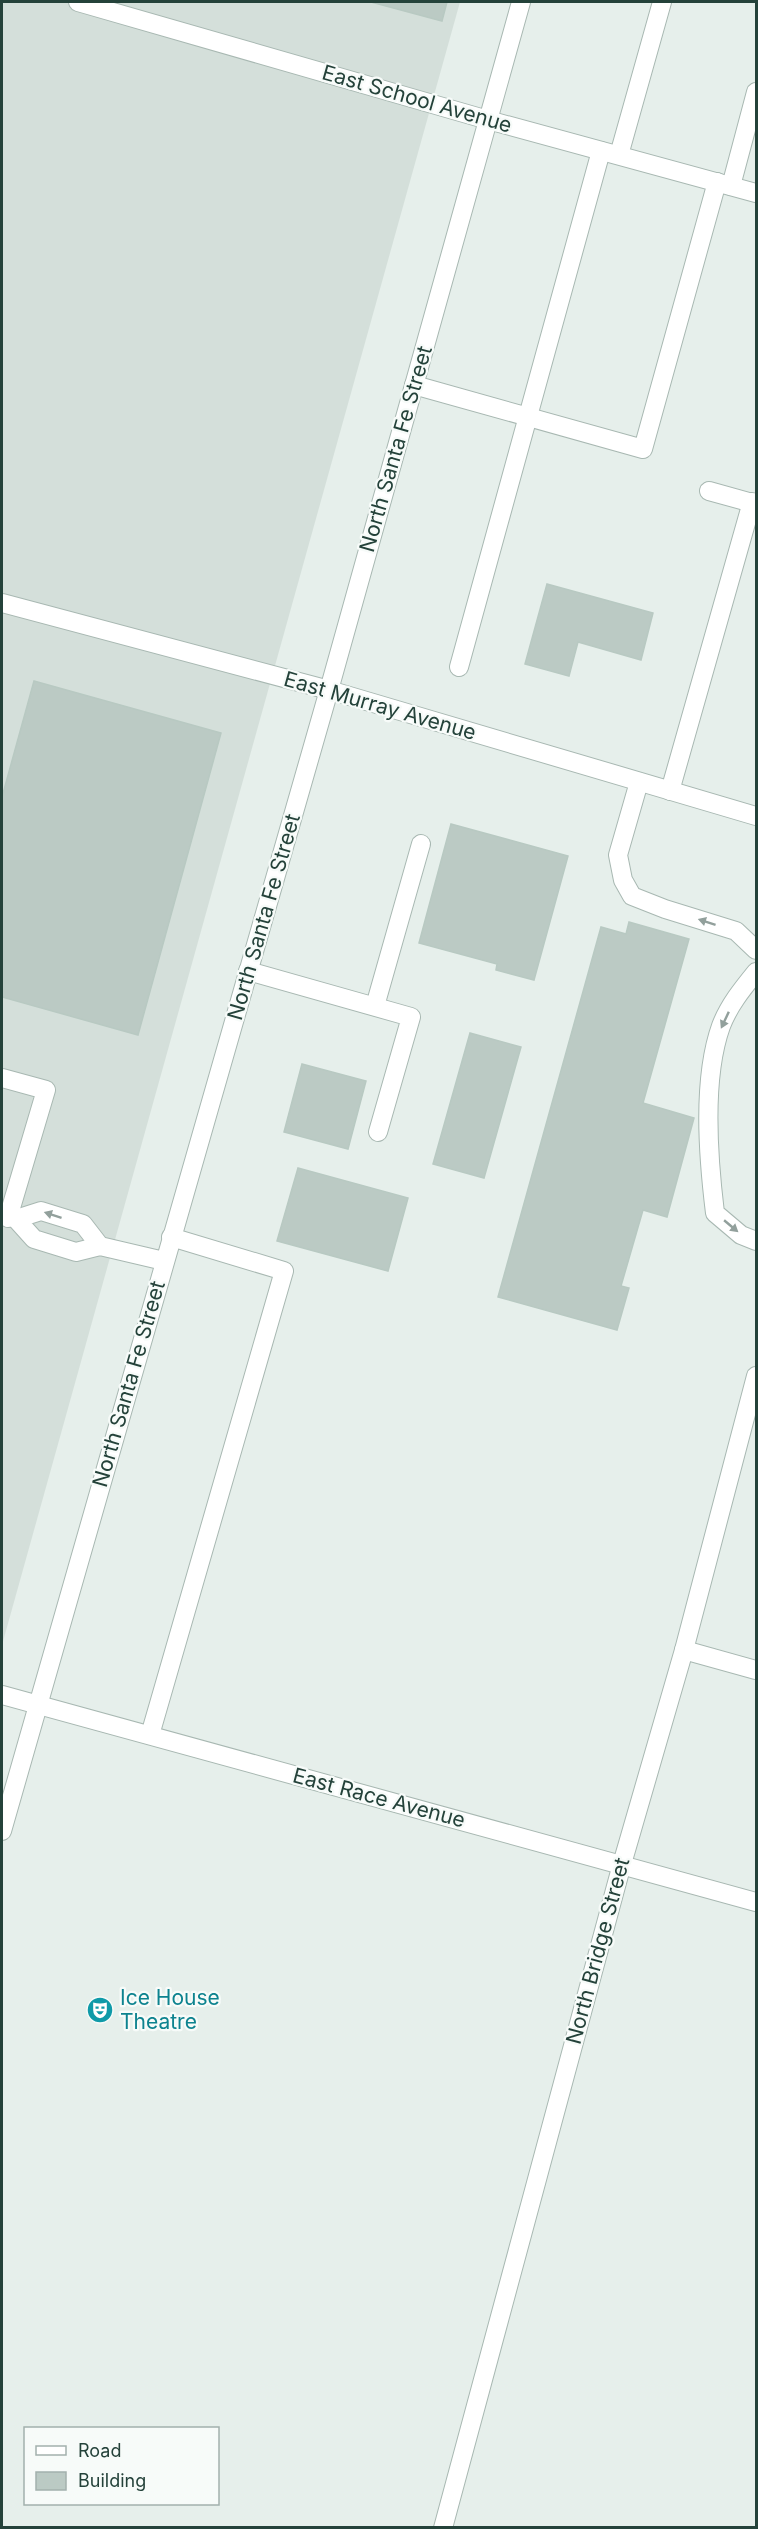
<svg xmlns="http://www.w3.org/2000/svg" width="758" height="2529" viewBox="0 0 758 2529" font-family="Inter,sans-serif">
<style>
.built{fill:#d4dfda}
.building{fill:#bbcac4;stroke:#b8c9c2;stroke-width:1.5}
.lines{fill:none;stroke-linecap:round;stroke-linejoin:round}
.minor-casing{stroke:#a8b8b2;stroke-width:20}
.minor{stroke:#fff;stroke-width:18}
.oneway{fill:#92a09c}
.labels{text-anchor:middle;stroke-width:4.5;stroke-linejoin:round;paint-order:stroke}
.street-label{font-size:21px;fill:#24423a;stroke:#f7fbf9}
.culture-label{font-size:21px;fill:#0d838f;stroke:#f7fbf9;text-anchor:start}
</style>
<rect width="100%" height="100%" fill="#e6efeb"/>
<polygon class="built" points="2,2 460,2 2,1645"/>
<g class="building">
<polygon points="371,2 447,2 442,21"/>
<polygon points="547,584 653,613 641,660 578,642 569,676 525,664"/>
<polygon points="34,681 221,733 138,1035 2,997 2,797"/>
<polygon points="451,824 568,856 534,980 496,970 497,964 419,943"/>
<polygon points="629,922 689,939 643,1103 694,1118 667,1217 643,1210 621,1286 629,1288 617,1330 498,1297 601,927 626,934"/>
<polygon points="470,1033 521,1047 484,1178 433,1164"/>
<polygon points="302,1064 366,1081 348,1149 284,1132"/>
<polygon points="298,1168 408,1198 388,1271 277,1241"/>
</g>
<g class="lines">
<defs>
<g id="minor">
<polyline points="78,2 488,120 756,193"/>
<polyline points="619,155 662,2"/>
<polyline points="731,186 756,92"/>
<polyline points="414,385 643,449 717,182"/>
<polyline points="709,491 756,504"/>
<polyline points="2,603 329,690 756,816"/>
<polyline points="459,667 601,151"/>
<polyline points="639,782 618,855 623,880 632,896 665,909 736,931 756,950"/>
<polyline points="670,791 752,502"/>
<polyline points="248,971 411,1017 378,1132"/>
<path d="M756 972C743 988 729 1005 721 1026 702 1079 708 1156 715 1213L741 1235 756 1241"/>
<polyline points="375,1006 421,844"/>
<polyline points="2,1078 46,1090 8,1218"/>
<polyline points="100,1246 83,1224 41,1211 16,1219 34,1239 76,1252 100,1246 164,1261"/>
<polyline points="684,1650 756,1670"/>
<polyline points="2,1695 756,1902"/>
<polyline points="150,1735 284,1271 171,1237"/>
<polyline points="2,1831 329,690 521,2"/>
<polyline points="443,2528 622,1864 684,1650 756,1376"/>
</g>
</defs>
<use href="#minor" class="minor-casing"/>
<use href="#minor" class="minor"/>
</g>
<defs><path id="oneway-solid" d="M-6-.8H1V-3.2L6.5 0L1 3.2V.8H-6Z" transform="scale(1.5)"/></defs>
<g class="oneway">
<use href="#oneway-solid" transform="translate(707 922) rotate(-162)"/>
<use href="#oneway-solid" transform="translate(725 1020) rotate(115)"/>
<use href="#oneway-solid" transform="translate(53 1215) rotate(-162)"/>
<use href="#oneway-solid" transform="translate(731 1226) rotate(40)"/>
</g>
<defs>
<symbol id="theatre-disc" viewBox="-11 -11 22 22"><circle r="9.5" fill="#0f9aa8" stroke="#f7fbf9"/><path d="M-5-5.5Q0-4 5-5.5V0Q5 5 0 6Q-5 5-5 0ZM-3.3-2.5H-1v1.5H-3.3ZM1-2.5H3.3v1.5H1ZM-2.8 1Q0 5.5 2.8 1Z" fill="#fff"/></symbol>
</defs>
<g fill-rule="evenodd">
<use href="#theatre-disc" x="85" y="1995" width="30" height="30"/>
</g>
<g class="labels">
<g class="street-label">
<text transform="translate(417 99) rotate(16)" y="7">East School Avenue</text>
<text transform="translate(396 449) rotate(-74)" y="7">North Santa Fe Street</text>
<text transform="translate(380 706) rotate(16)" y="7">East Murray Avenue</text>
<text transform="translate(264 917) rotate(-74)" y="7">North Santa Fe Street</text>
<text transform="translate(129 1384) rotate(-74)" y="7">North Santa Fe Street</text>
<text transform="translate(379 1798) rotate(15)" y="7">East Race Avenue</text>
<text transform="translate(598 1951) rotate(-75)" y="7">North Bridge Street</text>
</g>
<g class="culture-label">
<text x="120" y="2005">Ice House<tspan x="120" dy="24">Theatre</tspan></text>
</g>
</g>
<rect width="758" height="2529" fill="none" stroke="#24423a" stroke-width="6"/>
<rect x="24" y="2427" width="195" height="78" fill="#f7fbf9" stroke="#a3b1ad" stroke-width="1.5"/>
<rect x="36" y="2446" width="30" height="9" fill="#ffffff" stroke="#a3b1ad" stroke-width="1.5"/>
<text x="78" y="2457" font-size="18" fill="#24423a">Road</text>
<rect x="36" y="2472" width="30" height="18" fill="#bbcac4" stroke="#a3b1ad" stroke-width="1.5"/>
<text x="78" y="2487" font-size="18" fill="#24423a">Building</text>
</svg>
